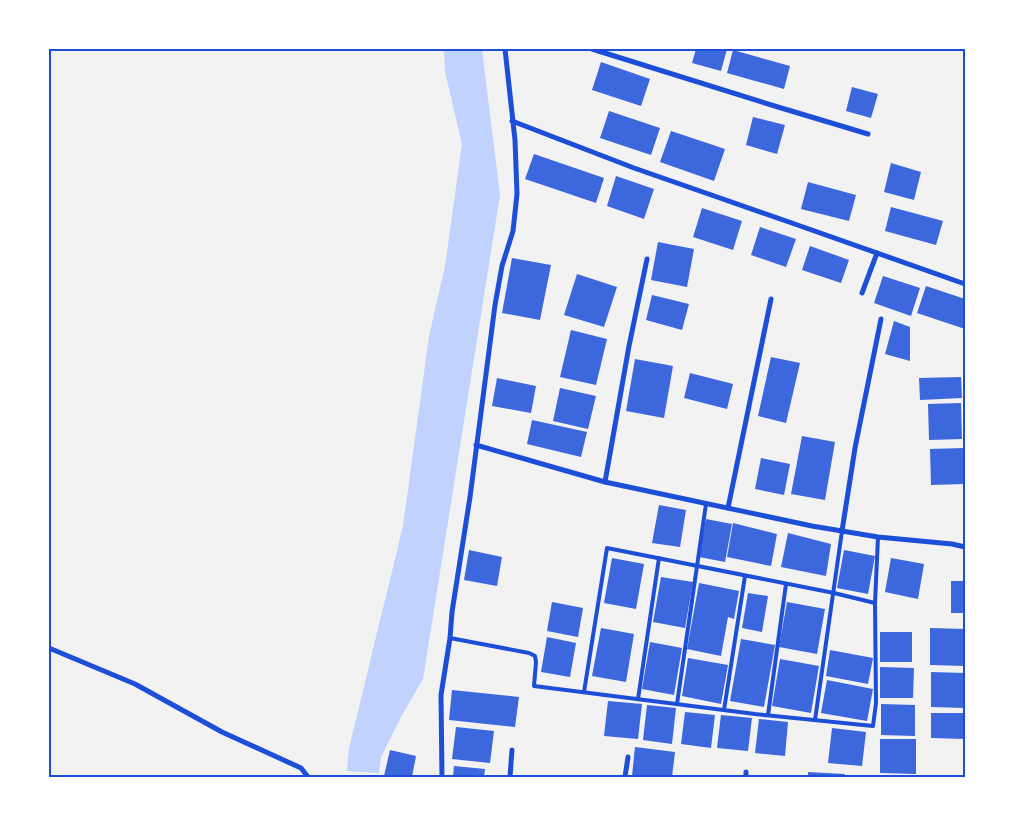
<svg xmlns="http://www.w3.org/2000/svg" width="1014" height="826" viewBox="0 0 1014 826" font-family="Commissioner,sans-serif">
<style>
.water{fill:#bfd3fe}
.building{fill:#3d67dc}
.lines{fill:none;stroke-linecap:round;stroke-linejoin:round}
.service{stroke:#1d4ed8;stroke-width:4}
.minor{stroke:#1d4ed8;stroke-width:5}
.neatline{fill:none;stroke:#1d4ed8;stroke-width:2}
</style>
<rect width="100%" height="100%" fill="#f2f2f2"/>
<polygon class="water" points="444,49 482,49 500,195 423,679 401,717 381,757 379,773 347,771 349,748 403,526 429,336 445,266 462,144 445,72"/>
<g class="building">
<polygon points="696,49 727,49 721,71 692,63"/>
<polygon points="733,50 790,66 784,89 727,73"/>
<polygon points="601,62 650,79 641,106 592,90"/>
<polygon points="852,87 878,94 871,118 846,111"/>
<polygon points="609,111 660,128 651,155 600,138"/>
<polygon points="753,117 785,125 777,154 746,145"/>
<polygon points="671,131 725,149 714,181 660,162"/>
<polygon points="534,154 604,178 596,203 525,179"/>
<polygon points="891,163 921,172 914,200 884,192"/>
<polygon points="616,176 654,189 644,219 607,206"/>
<polygon points="808,182 856,195 849,221 801,209"/>
<polygon points="891,207 943,221 936,245 885,231"/>
<polygon points="702,208 742,221 733,250 693,237"/>
<polygon points="760,227 796,239 786,267 751,255"/>
<polygon points="658,242 694,249 687,287 651,280"/>
<polygon points="810,246 849,260 841,283 802,270"/>
<polygon points="512,258 551,265 540,320 502,313"/>
<polygon points="577,274 617,287 604,327 564,315"/>
<polygon points="883,276 920,288 911,316 874,303"/>
<polygon points="926,286 965,299 965,329 917,313"/>
<polygon points="652,295 689,304 682,330 646,320"/>
<polygon points="894,321 910,327 910,361 885,354"/>
<polygon points="571,330 607,339 596,385 560,377"/>
<polygon points="771,357 800,363 786,423 758,416"/>
<polygon points="635,359 673,366 664,418 626,411"/>
<polygon points="690,373 733,384 727,409 684,398"/>
<polygon points="961,377 962,398 920,400 919,378"/>
<polygon points="497,378 536,386 531,413 492,406"/>
<polygon points="560,388 596,396 588,429 553,421"/>
<polygon points="961,403 962,439 929,440 928,404"/>
<polygon points="532,420 587,432 581,457 527,444"/>
<polygon points="802,436 835,442 825,500 791,494"/>
<polygon points="963,448 964,484 931,485 930,449"/>
<polygon points="761,458 790,464 784,495 755,489"/>
<polygon points="659,505 686,510 680,547 652,543"/>
<polygon points="706,519 732,524 725,562 699,557"/>
<polygon points="733,523 777,534 771,566 727,557"/>
<polygon points="788,533 831,544 826,576 781,567"/>
<polygon points="469,550 502,557 497,586 464,580"/>
<polygon points="844,550 875,556 868,594 837,588"/>
<polygon points="612,558 644,564 636,609 604,603"/>
<polygon points="891,558 924,564 918,599 885,592"/>
<polygon points="661,577 693,582 685,628 653,622"/>
<rect x="951" y="581" width="14" height="32"/>
<polygon points="699,583 739,591 734,619 728,617 721,656 687,649"/>
<polygon points="748,593 768,596 762,632 742,628"/>
<polygon points="552,602 583,608 578,637 547,631"/>
<polygon points="787,602 825,609 817,654 779,647"/>
<polygon points="601,628 634,634 626,682 592,676"/>
<polygon points="930,628 965,629 965,666 930,665"/>
<rect x="880" y="632" width="32" height="30"/>
<polygon points="547,637 576,643 570,677 541,672"/>
<polygon points="741,639 775,645 764,707 730,701"/>
<polygon points="650,642 682,648 674,695 642,689"/>
<polygon points="830,650 873,658 868,684 826,676"/>
<polygon points="688,658 728,665 721,704 682,696"/>
<polygon points="780,659 819,666 811,713 772,706"/>
<polygon points="880,667 914,668 913,698 880,698"/>
<polygon points="931,672 965,673 965,708 931,707"/>
<polygon points="827,680 873,689 867,721 821,713"/>
<polygon points="452,690 519,697 515,727 449,720"/>
<polygon points="608,701 642,704 638,739 604,736"/>
<polygon points="881,704 915,705 915,736 881,735"/>
<polygon points="647,705 676,708 672,744 643,740"/>
<polygon points="685,712 715,715 711,748 681,744"/>
<polygon points="931,713 965,713 965,739 931,738"/>
<polygon points="721,715 752,718 748,751 717,748"/>
<polygon points="759,719 788,722 785,756 755,753"/>
<polygon points="456,727 494,731 490,763 452,759"/>
<polygon points="832,728 866,732 862,766 828,763"/>
<polygon points="880,739 916,739 916,774 880,773"/>
<polygon points="635,747 675,752 672,777 645,777 632,776"/>
<polygon points="390,750 416,756 412,777 392,777 384,776"/>
<polygon points="454,766 485,769 484,777 453,777"/>
<polygon points="808,772 845,774 844,777 808,777"/>
</g>
<g class="lines">
<g class="service">
<polyline points="450,638 529,653 535,656 536,662 534,686 755,714 873,726 876,703 875,603 878,537"/>
<polyline points="584,692 607,548 834,593 875,603"/>
<polyline points="638,699 659,558"/>
<polyline points="677,704 706,504"/>
<polyline points="724,710 745,576"/>
<polyline points="768,715 786,584"/>
<polyline points="815,720 842,531"/>
</g>
<g class="minor">
<polyline points="592,49 778,107 868,134"/>
<polyline points="512,121 634,168 789,222 965,284"/>
<polyline points="862,293 877,253"/>
<polyline points="476,445 605,482 812,526 878,537 952,544 965,547"/>
<polyline points="605,482 629,346 647,259"/>
<polyline points="728,508 771,299"/>
<polyline points="842,531 855,448 881,319"/>
<polyline points="49,648 135,684 222,732 301,768 308,777"/>
<polyline points="442,777 441,695 450,638 452,612 470,497 495,305 502,266 513,231 517,194 515,140 505,49"/>
<polyline points="510,777 512,750"/>
<polyline points="625,777 628,757"/>
<polyline points="746,777 746,772"/>
</g>
</g>
<rect width="1014" height="826" fill="none" stroke="#ffffff" stroke-width="100"/>
<rect x="50" y="50" width="914" height="726" class="neatline"/>
</svg>
